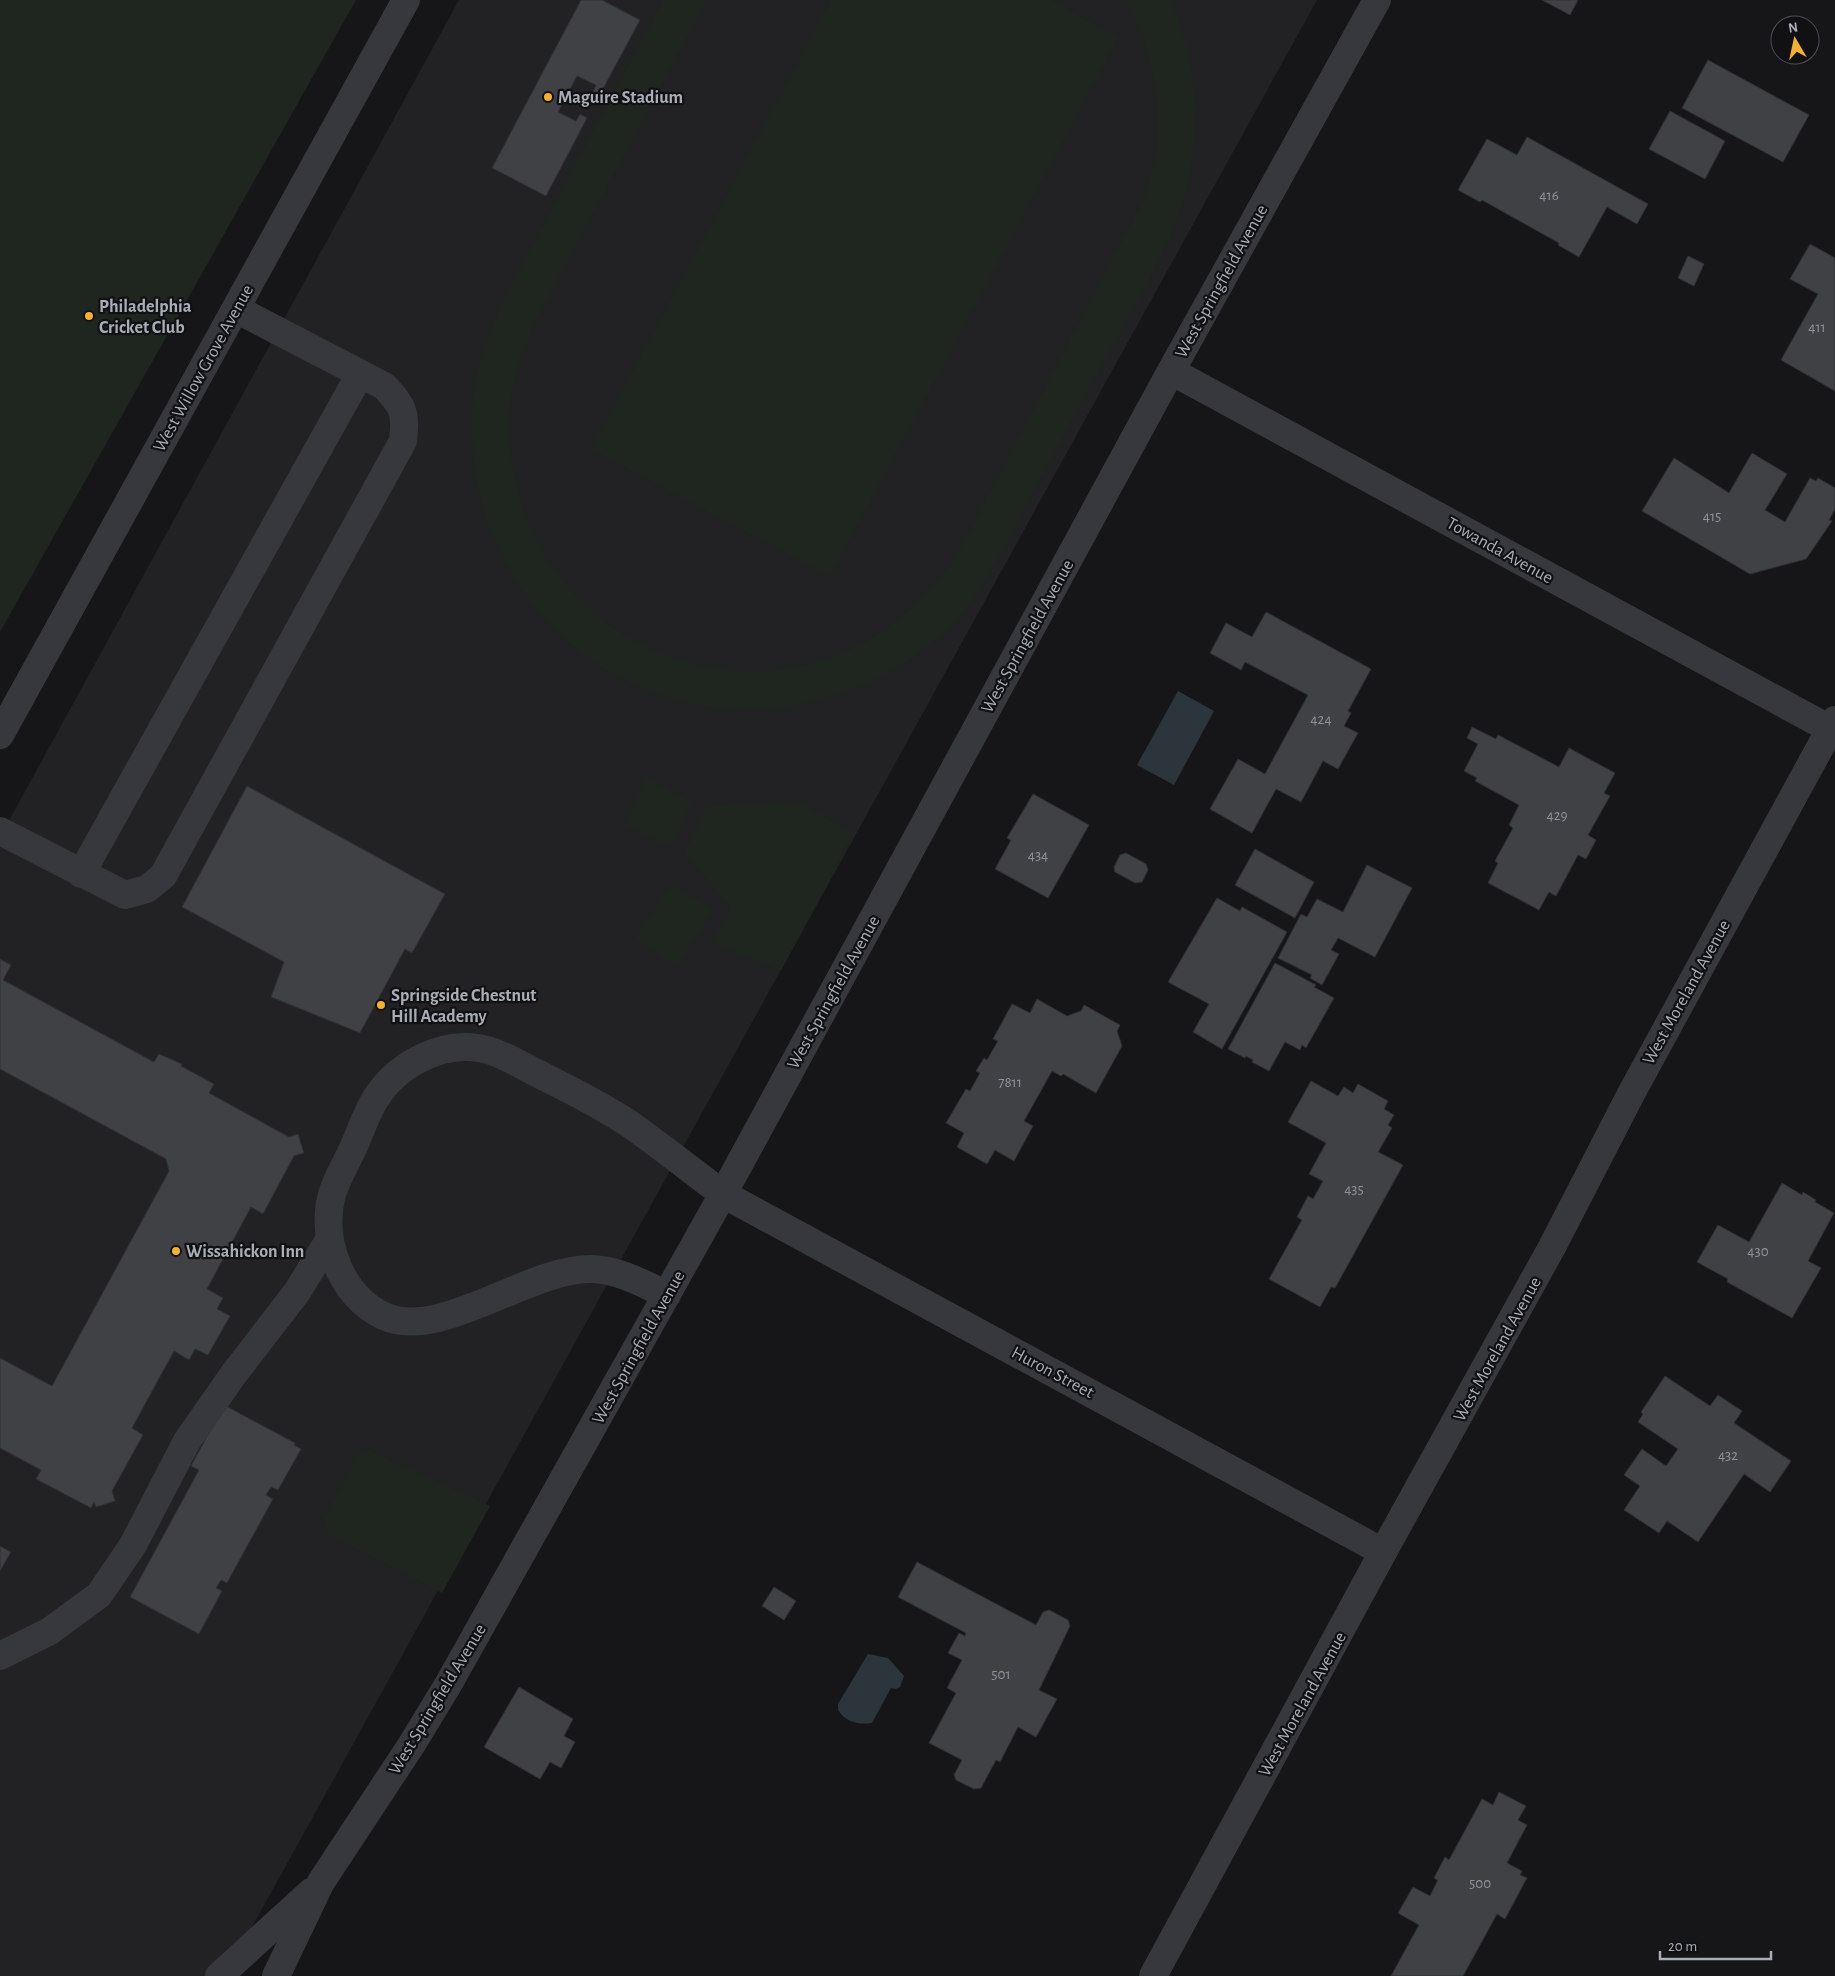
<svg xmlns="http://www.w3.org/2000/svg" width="1835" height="1976" viewBox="0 0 1835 1976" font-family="'Alegreya Sans',sans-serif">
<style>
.built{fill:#222225}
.green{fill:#1e261f}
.water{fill:#2c353c}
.building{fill:#404145;stroke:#303034}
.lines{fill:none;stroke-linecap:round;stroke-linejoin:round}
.minor{stroke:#37383d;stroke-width:28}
.poi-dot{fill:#f2b134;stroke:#111113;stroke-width:2}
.labels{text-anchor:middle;stroke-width:4.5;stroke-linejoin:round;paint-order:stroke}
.number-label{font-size:15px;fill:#8e929b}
.poi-label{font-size:18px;font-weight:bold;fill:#a8adb8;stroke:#111113;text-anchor:start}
.street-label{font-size:18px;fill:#a8adb8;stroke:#111113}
</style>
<rect width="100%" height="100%" fill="#161618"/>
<polygon class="built" points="459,0 1317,0 225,1976 0,1976 0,837"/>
<g class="green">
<polygon points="0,0 356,0 0,632"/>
<path d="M663 0H707L533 326C524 350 515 373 511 398 505 444 514 490 532 531 589 655 741 708 862 644 900 624 931 592 956 557L1145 197C1148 183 1154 169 1156 156 1163 104 1152 44 1125 0H1170C1204 71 1203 160 1172 232 1154 276 1126 320 1103 363 1068 427 1034 492 999 557 988 575 978 596 963 613 929 653 880 682 830 697 642 754 464 608 472 414 473 374 488 336 504 299Z"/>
<polygon points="831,0 1051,0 1119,37 830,577 591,449"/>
<polygon points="646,778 693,802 670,847 624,825"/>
<polygon points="799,802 854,833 781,971 712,943 731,908 684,853 707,806"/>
<polygon points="671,883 713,910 677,966 635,939"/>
<polygon points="370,1450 490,1506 442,1593 328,1534 324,1519 358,1454"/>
</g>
<g class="water">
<polygon points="1178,691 1214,711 1174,785 1137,765"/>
<path d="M868 1654 888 1658 904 1676 900 1687 896 1689 891 1688 872 1723C857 1725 846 1722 838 1710V1704Z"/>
</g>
<g class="building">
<polygon points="581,0 602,0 640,20 598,98 592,95 596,85 577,76 558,112 576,121 580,114 587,118 546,196 492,168"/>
<polygon points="1542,0 1578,0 1570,15"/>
<polygon points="1708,60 1809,115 1783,162 1682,108"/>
<polygon points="1670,111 1725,141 1705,179 1649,149"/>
<polygon points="1527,137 1648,204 1637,224 1607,207 1579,257 1558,245 1559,243 1482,200 1480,202 1458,190 1487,139 1517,155"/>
<polygon points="1810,244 1835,258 1835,391 1781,360 1818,294 1790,279"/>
<polygon points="1688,256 1704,264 1694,286 1678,278"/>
<polygon points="1752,453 1787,474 1765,510 1785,522 1810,478 1816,481 1818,478 1835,488 1835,509 1829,520 1832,521 1806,559 1750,574 1642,511 1674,458 1729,493"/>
<polygon points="1266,612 1371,669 1348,711 1351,713 1344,726 1358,733 1338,769 1323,761 1301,802 1276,789 1252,833 1210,809 1238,759 1265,774 1308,695 1245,662 1241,670 1210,653 1226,623 1252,637"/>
<polygon points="1472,727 1496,739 1498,735 1559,767 1569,748 1615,773 1604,793 1610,796 1588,835 1596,840 1586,859 1578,855 1556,896 1549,892 1539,910 1488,883 1498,863 1495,861 1513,828 1509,825 1519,805 1475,781 1477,778 1464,771 1478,744 1467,738"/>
<polygon points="247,786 445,894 412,953 405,949 360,1033 271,997 284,962 182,907"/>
<polygon points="1033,794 1089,825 1048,898 995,869 1011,840 1007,838"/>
<polygon points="1255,849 1314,882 1295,918 1235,885"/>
<polygon points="1126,853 1146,864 1148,870 1142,882 1135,883 1115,872 1114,867 1120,855"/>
<polygon points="1367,865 1412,888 1375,957 1338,938 1331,950 1339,954 1322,985 1310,978 1312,975 1278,958 1301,914 1307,917 1317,899 1343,912"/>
<polygon points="1217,898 1240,911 1242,907 1287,932 1222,1049 1193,1032 1209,1004 1168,982"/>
<polygon points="0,959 11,965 3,980 154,1062 159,1054 182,1064 181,1066 214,1084 209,1093 289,1137 298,1134 304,1153 294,1156 263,1214 251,1207 207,1289 223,1298 217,1309 230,1316 208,1355 195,1349 189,1360 174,1351 132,1428 143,1435 112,1491 115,1501 96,1507 94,1502 91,1508 36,1479 41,1470 0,1448 0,1358 52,1386 169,1171 166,1159 0,1069"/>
<polygon points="1275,963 1316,985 1314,987 1334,998 1306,1048 1302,1045 1300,1050 1285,1042 1269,1071 1252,1062 1253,1060 1246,1056 1245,1058 1228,1049"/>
<polygon points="1037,999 1067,1016 1081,1011 1084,1005 1120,1025 1117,1031 1122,1046 1096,1093 1063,1074 1061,1076 1052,1071 1024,1121 1033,1126 1014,1161 995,1150 987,1164 957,1147 964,1133 946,1123 966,1089 970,1091 980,1073 976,1071 984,1058 987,1060 998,1041 993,1039 1012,1004 1030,1013"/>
<polygon points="1311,1081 1338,1096 1344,1087 1353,1093 1358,1084 1388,1101 1384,1109 1394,1115 1388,1125 1392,1128 1378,1152 1403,1165 1335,1288 1331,1287 1320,1307 1269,1279 1302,1220 1297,1217 1308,1196 1313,1199 1323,1181 1309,1174 1326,1143 1288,1122"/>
<polygon points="1782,1183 1802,1195 1803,1192 1816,1200 1815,1202 1834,1213 1808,1261 1821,1268 1792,1318 1727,1282 1728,1279 1697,1262 1718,1225 1749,1242"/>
<polygon points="1665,1376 1710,1406 1718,1395 1742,1411 1734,1423 1791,1461 1770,1492 1744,1474 1698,1542 1667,1521 1659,1533 1624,1510 1640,1486 1624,1475 1642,1449 1666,1466 1678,1449 1638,1422 1643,1414 1641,1412"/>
<polygon points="224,1405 295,1443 294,1445 301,1449 278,1490 271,1487 266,1495 273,1499 227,1583 221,1580 216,1588 222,1591 199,1634 130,1597 199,1470 191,1466"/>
<polygon points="0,1546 11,1552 0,1571"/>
<polygon points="917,1562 1036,1625 1043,1612 1049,1610 1068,1620 1070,1626 1039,1690 1057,1699 1036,1737 1018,1727 1000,1762 996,1760 981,1788 974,1789 956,1780 954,1775 962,1760 929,1743 956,1693 947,1688 962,1660 948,1653 959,1633 965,1636 966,1633 898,1597"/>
<polygon points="774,1587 796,1601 784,1620 762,1606"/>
<polygon points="519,1687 573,1719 564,1736 575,1742 561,1768 550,1762 540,1779 484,1747"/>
<polygon points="1499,1792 1526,1806 1518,1820 1527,1825 1507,1863 1522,1871 1520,1875 1527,1878 1505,1919 1497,1914 1463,1976 1391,1976 1419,1925 1398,1913 1413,1887 1430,1896 1438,1880 1434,1878 1445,1857 1449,1860 1482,1799 1493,1805"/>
</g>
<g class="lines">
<g class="minor">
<polyline points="1171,371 1830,729"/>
<polyline points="0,735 406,0"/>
<path d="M0 831 125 895 147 889 163 876 403 441C406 412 404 407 384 386L236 309"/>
<polyline points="81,874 360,374"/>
<path d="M667 1295C642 1283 619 1270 591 1269 529 1268 440 1342 384 1316 340 1296 320 1239 332 1194 337 1178 347 1162 354 1146 361 1131 366 1113 376 1098 396 1066 439 1042 478 1048 499 1051 520 1065 539 1074 570 1090 602 1105 631 1125 662 1147 692 1171 723 1194L1383 1552"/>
<polyline points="0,1656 50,1631 99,1595 133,1545 187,1441 233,1375 297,1292 329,1240"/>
<polyline points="219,1976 311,1892"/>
<polyline points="276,1976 321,1882 412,1744 449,1683 723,1194 1171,371 1377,0"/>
<polyline points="1153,1976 1383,1552 1552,1247 1632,1092 1835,720"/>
</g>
</g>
<g class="poi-dot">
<circle cx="548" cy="97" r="5"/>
<circle cx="89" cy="316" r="5"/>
<circle cx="381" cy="1005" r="5"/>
<circle cx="176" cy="1251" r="5"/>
</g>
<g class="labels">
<g class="number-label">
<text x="1549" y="200">416</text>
<text x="1817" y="332">411</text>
<text x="1712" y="521">415</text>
<text x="1321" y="724">424</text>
<text x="1557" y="820">429</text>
<text x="1038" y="860">434</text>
<text x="1010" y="1087">7811</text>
<text x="1354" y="1194">435</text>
<text x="1758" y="1256">430</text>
<text x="1728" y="1460">432</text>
<text x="1001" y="1679">501</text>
<text x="1480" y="1888">500</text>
</g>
<g class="poi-label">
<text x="558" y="103">Maguire Stadium</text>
<text x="99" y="312">Philadelphia<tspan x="99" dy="21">Cricket Club</tspan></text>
<text x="391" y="1001">Springside Chestnut<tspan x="391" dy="21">Hill Academy</tspan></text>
<text x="186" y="1257">Wissahickon Inn</text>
</g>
<g class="street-label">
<text transform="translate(1221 281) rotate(-61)" y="6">West Springfield Avenue</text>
<text transform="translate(203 368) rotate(-61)" y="6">West Willow Grove Avenue</text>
<text transform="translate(1500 550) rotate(29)" y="6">Towanda Avenue</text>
<text transform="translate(1027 636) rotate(-61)" y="6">West Springfield Avenue</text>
<text transform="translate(833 992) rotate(-61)" y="6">West Springfield Avenue</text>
<text transform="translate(1686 992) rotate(-61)" y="6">West Moreland Avenue</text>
<text transform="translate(638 1347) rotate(-61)" y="6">West Springfield Avenue</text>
<text transform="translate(1497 1349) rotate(-61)" y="6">West Moreland Avenue</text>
<text transform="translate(1053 1372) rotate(28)" y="6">Huron Street</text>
<text transform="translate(437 1699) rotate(-59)" y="6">West Springfield Avenue</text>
<text transform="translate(1302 1704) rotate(-61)" y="6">West Moreland Avenue</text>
</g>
</g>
<g transform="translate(1795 40) rotate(351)"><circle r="24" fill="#111113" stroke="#4d4f55"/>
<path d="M0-4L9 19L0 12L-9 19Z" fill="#f2b134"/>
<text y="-8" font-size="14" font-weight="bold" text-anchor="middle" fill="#a8adb8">N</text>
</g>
<path d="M1660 1951v8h111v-8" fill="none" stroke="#a8adb8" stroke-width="2.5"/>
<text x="1668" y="1951" font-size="15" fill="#a8adb8" stroke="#111113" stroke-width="4" paint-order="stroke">20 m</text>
</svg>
